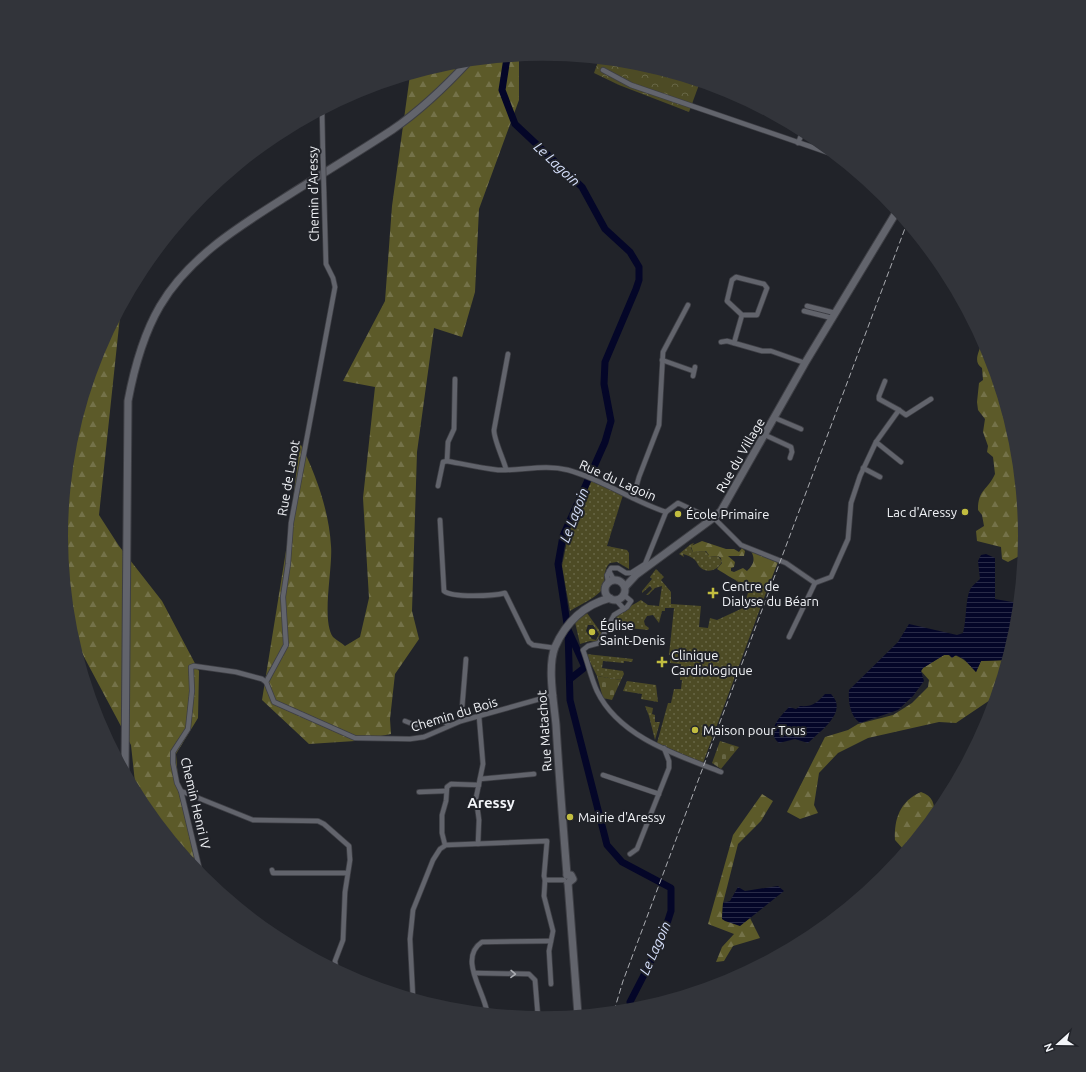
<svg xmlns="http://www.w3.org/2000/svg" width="1086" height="1072" viewBox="0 0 1086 1072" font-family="Ubuntu,sans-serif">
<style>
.grass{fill:url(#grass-dots);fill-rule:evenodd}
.forest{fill:url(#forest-firs)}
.cemetery{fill:url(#cemetery-stones)}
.park{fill:url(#park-crowns)}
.pitch{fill:#4d4b25}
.water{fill:url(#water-rules)}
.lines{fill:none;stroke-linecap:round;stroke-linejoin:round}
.river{stroke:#040628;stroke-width:7}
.minor-casing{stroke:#3e3f45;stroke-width:6}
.secondary-casing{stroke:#3e3f45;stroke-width:9}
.minor{stroke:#62646c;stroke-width:4.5}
.secondary{stroke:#62646c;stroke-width:7}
.rail{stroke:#a9abb0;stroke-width:1;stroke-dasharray:6 3;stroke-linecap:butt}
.minor-bridge-casing{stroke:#3e3f45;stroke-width:6;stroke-linecap:butt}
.minor-bridge{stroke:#62646c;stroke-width:4.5}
.oneway{stroke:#aaacb2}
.poi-dot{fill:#c2bd3f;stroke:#212329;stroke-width:1.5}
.labels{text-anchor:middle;stroke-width:4;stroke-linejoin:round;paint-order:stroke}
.street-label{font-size:13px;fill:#f2f4f8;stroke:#212329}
.poi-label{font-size:13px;fill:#f2f4f8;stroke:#212329;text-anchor:start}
.water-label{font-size:14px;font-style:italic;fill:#d7e1fd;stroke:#212329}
.quarter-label{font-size:15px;font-weight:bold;fill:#f2f4f8;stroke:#212329}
</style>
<defs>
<pattern id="grass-dots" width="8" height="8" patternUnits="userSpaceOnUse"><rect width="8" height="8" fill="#4d4b25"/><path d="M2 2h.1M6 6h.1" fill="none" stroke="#676645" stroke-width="1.8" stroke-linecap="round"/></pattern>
<pattern id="forest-firs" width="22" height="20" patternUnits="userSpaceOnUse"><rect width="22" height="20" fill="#5c5a29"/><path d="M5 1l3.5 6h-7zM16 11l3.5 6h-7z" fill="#747249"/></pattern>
<pattern id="cemetery-stones" width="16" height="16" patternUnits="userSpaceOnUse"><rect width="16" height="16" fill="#4d4b25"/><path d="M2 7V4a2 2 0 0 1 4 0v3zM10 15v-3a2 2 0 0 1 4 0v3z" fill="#676645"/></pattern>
<pattern id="park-crowns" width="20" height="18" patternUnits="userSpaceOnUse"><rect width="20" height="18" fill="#4d4b25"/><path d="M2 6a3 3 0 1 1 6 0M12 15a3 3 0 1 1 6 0" fill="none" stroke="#676645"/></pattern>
<pattern id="water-rules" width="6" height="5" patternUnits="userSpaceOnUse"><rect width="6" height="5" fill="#040628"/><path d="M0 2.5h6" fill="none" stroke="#292b48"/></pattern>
</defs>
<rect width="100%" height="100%" fill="#212329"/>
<g class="grass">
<path d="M590 480 623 495 607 546 627 550 629 553V569L617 562 610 563C601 571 608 584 600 592 592 600 579 605 570 611L562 566 569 531Z"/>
<path d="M694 543 691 548 693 552 705 551 711 557 718 556 722 561C720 569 708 574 701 568 698 566 697 562 695 560 692 557 687 555 683 554L684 557 679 554 691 544Z"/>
<path d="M656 569 664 577 661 580 671 592V604L701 606 699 627 708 628 710 618 717 620 743 608 749 590 731 577 745 584 750 583C755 587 761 592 767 590L703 763 657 743 668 703H671L674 689H681L682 680H680L681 664 670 663 671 655H669L674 608H665V611H662L659 623 653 615 647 616 644 621 645 625 649 628 648 630 610 626C616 614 629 607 641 600L648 605 659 606 662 586 655 588 648 595H646L652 589 650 586 642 593V591L652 579 650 577Z"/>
<path d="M587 613 602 634 600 640 597 642 590 641 580 644 575 622ZM588 625H593L599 634 596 640 592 639 586 631Z"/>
<polygon points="586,654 633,659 632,662 624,661 624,663 603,661 602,668 623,671 624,674 621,680 597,676"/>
<polygon points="627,681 656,685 658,702 641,699 642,694 623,691"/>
<polygon points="645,706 653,708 652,714 655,715 655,722 660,722 655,740 649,716"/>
</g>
<g class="forest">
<path d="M519 56V100L479 209 475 292 462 337 434 328 417 452 412 611 419 639 395 674 390 719 391 734 355 741 309 744 262 700 289 532 300 443C316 474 329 511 331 546 333 568 321 620 333 637 336 640 342 643 345 646L360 637 369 598 363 498 375 387 343 381 385 301 392 206 410 75 449 63Z"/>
<polygon points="121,307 99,515 119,546 162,601 199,671 198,718 176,754 178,779 184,796 203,877 142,804 136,792 131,745 75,640 70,625 61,536 70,442 98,351"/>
<path d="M982 341 988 352 1014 437 1012 439V449L1018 462 1025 536 1023 554 1008 562 1002 559 1001 547 977 541 976 531 984 526 982 515 978 510C978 489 988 490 995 474L993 457 987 452 988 446 983 432 985 419 978 410 977 402 979 383 983 380 982 368C972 361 980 351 982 341Z"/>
<path d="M702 541 726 549H734L739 552 742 548 745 551 744 556H728L735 562 734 567 731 568V571L734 572 743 568 747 571C753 565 756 560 751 551L778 562 767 590 764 591 751 586 750 583C739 584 727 575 717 569L722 563 721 558 718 556 708 557 709 555 706 551 693 552 691 546Z"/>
<path d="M944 655C961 654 965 660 976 672L981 661 1007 660 996 696 956 723 939 722 868 738 838 753 819 773 814 805 818 813 800 819 787 812 825 737 848 730 858 724 893 715 912 703 928 687 929 680 921 671 923 668Z"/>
<path d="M921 792C933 796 935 804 934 816L913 841 910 840 904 850 895 840C894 819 900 801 921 792Z"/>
<polygon points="762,794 773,801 761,821 738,844 723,903 722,918 740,925 750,918 760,938 733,946 724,961 716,962 722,947 734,934 708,924 733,835"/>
</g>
<g class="cemetery">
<polygon points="597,676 621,680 612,700 603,698"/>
<polygon points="720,741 739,747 721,769 712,763"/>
</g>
<polygon class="park" points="599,59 637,63 700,82 689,112 619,85 594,73"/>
<polygon class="pitch" points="647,66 689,79 688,83 646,68"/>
<g class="water">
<path d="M986 554 995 558V599L1018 603 1016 630 1007 660 981 661 976 672 964 659 956 655 952 658 949 655H944L923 668 921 671 924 681 913 696 898 710 860 723C850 716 848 701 849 690L898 642 909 624 957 635 963 633C967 619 965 598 971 588 973 585 977 582 980 579L978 561 981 555Z"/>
<path d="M825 694H831C849 712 820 731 808 743L795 739 779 743C765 731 780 717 789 707L796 709 800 706C812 707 817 703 825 694Z"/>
<polygon points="778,886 784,891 740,926 725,921 722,919 723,903 730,901 738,887 745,891"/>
</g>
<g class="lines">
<g class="river">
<polyline points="507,58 502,90 515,124 582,187 605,229 630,252 639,267 639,280 636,289 605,362 604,384 611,421 605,442 563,536 558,564 568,630 570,700 607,845 622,862 671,888 671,911 661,942 630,1002 631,1009"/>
<polyline points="569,632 584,665 584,668 570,679"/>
</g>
<defs>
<g id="minor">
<polyline points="603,70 631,85 835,155"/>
<polyline points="322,110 323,158"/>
<polyline points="798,143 803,131"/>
<polygon points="736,277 764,284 767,288 757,315 742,315 727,301 732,280"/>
<polyline points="807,306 835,313"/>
<polyline points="804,311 832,318"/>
<polyline points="721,342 727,341 762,351 771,351 805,363"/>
<polyline points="734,343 742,315"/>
<polyline points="662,360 693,371"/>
<polyline points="693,376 695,367"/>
<polyline points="885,381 879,396 879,399 899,410"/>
<polyline points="775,418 801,429"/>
<polyline points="765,435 791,447 792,452 790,458"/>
<polyline points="876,442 901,462"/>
<polyline points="447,461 448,442 454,429 455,379"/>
<polyline points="863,468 880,477"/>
<path d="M506 469C503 458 494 440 494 430L508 354"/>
<path d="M438 486 443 462 447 461C463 464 481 468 498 470 522 471 544 464 568 470 602 479 632 501 666 512"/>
<polyline points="633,498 639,477 659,425 663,352 688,305"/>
<polyline points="714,518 741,545 786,563 815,583 831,577 848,539 851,503 860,476 876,442 899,410 906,415 931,399"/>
<path d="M440 520 444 591C452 598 494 596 505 593L529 642 533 645 555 648"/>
<polyline points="609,571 614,580"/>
<polyline points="608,582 607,575 611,568 618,568 626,573 631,573 645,564 666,512 678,503 712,519"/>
<path d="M624 595 631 601 627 607 614 615 599 643 588 646 583 650C588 663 591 678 597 691 619 737 677 755 721 772"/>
<polyline points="616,600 624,609"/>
<polyline points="789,637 815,583"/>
<polyline points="266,682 286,645 283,597 288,564 291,523 335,287 333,278 326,264 324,192"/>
<polyline points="405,721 415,725 443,721 449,725"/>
<polyline points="461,721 466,659"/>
<polyline points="603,775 659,794"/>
<polyline points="480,779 534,774"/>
<polyline points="181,791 253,820 318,821 324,824 349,846 350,860 345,892 343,940 335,961 336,969"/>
<polyline points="419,792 445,791"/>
<polyline points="478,844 479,820 476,798 483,764 479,716"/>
<polyline points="445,845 442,833 442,815 446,801 447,787 451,784 479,785"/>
<polyline points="630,854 637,849 669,768 669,761 664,748"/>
<polyline points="272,870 273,873 347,873"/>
<polyline points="201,875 181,791 177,783 173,763 173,752 188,729 192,691 191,667 194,666 236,672 262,679 266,682 274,702 355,738 410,739 424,737 461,721 554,695"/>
<polyline points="545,880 544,896 553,931 549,951 551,984"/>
<polyline points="474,973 529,974 535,980 538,1017"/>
<polyline points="413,998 410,939 413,910 433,860 440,849 446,845 547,841 544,876 545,880 564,880"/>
<path d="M487 1012C484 991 458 958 482 942L551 941"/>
</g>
<g id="secondary">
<circle cx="615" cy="590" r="10"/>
<polyline points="625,587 636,575 712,519 721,511 805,363 897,211"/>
<path d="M125 771 128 401C134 369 143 335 160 306 188 258 238 227 284 198 320 175 357 153 392 130 421 110 445 87 469 61"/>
<path d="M567 875C563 825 559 775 556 725 554 703 547 667 555 647 566 622 584 605 610 598"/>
<polyline points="567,875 571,875 573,879 568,883"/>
<polyline points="568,883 578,1015"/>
</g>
</defs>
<use href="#minor" class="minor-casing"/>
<use href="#secondary" class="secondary-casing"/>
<use href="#minor" class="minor"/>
<use href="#secondary" class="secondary"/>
<polyline class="rail" points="614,1011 623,981 907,223"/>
<defs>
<polyline id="minor-bridge" points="323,158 324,192"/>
</defs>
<use href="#minor-bridge" class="minor-bridge-casing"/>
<use href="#minor-bridge" class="minor-bridge"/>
</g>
<defs><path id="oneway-chevron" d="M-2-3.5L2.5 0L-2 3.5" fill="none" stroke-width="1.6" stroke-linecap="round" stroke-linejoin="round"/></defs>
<use class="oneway" href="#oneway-chevron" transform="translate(513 974) rotate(1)"/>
<g class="poi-dot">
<circle cx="965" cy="512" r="4"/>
<circle cx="678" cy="514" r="4"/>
<path d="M711 587h4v4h4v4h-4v4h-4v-4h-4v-4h4z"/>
<circle cx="592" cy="632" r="4"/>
<path d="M660 656h4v4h4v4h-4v4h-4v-4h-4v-4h4z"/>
<circle cx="695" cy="730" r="4"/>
<circle cx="570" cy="817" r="4"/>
</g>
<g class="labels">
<g class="street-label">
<text transform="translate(313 194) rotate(-91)" y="5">Chemin d'Aressy</text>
<text transform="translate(740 455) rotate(-60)" y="5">Rue du Village</text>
<text transform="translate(288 478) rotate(-80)" y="5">Rue de Lanot</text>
<text transform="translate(618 480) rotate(24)" y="5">Rue du Lagoin</text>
<text transform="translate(454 714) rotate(-17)" y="5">Chemin du Bois</text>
<text transform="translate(544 731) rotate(-94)" y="5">Rue Matachot</text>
<text transform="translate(196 803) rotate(77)" y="5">Chemin Henri IV</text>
</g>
<g class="poi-label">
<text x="957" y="517" text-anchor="end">Lac d'Aressy</text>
<text x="686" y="519">École Primaire</text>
<text x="722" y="591">Centre de<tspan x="722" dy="15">Dialyse du Béarn</tspan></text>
<text x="600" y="630">Église<tspan x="600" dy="15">Saint-Denis</tspan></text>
<text x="671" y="660">Clinique<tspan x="671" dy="15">Cardiologique</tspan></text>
<text x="703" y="735">Maison pour Tous</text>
<text x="578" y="822">Mairie d'Aressy</text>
</g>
<g class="water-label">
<text transform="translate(557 164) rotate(43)" y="5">Le Lagoin</text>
<text transform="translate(574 515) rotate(-69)" y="5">Le Lagoin</text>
<text transform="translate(655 948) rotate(-66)" y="5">Le Lagoin</text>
</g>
<g class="quarter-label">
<text x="491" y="808">Aressy</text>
</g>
</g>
<path d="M0 0H1086V1072H0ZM68 536a475 475 0 1 1 950 0a475 475 0 1 1-950 0Z" fill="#32343a" fill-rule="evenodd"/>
<g transform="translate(1058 1044) rotate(249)" stroke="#212329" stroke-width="3" paint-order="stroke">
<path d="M0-3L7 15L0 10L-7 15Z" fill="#f2f4f8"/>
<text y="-6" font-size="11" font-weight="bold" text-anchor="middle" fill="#f2f4f8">N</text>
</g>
</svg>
